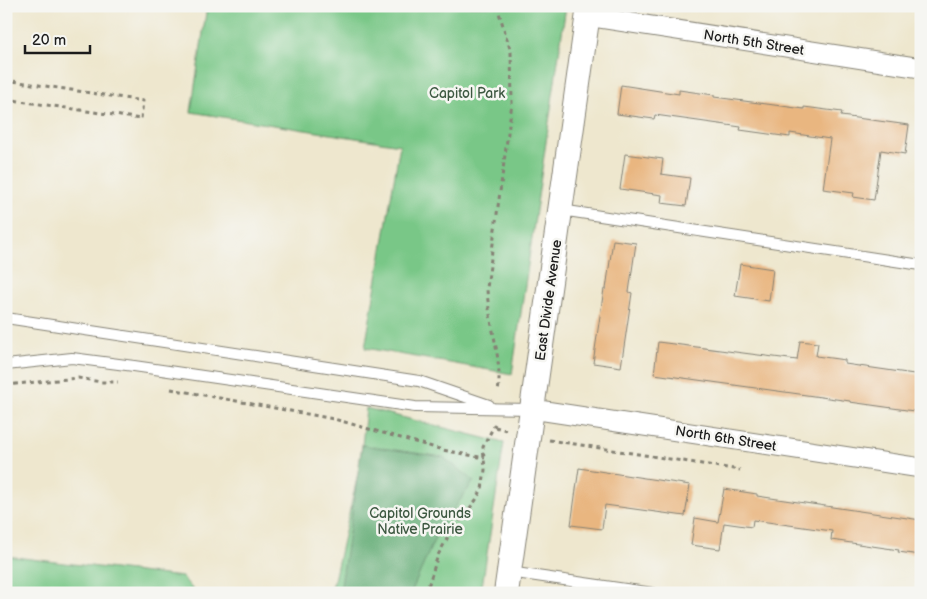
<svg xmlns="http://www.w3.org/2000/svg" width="927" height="599" viewBox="0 0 927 599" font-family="'Balsamiq Sans',sans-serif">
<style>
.green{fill:#79c787;stroke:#4a7252}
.forest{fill:#62ac74;stroke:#3f6448}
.building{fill:#e9b680}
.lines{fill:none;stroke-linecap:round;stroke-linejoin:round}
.service-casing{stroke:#858275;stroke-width:12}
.minor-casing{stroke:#858275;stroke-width:21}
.tertiary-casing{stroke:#858275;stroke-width:26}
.path{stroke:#858275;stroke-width:3;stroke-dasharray:4 4;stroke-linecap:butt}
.service{stroke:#fff;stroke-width:10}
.minor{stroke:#fff;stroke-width:19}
.tertiary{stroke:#fff;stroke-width:24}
.labels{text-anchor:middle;stroke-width:5;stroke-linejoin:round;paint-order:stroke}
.street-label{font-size:14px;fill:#1c1c1c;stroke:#f6f6f2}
.park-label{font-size:14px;fill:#3d5841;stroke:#f6f6f2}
</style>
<rect width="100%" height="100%" fill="#f6f6f2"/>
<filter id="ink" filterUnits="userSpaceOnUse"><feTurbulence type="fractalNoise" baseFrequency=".02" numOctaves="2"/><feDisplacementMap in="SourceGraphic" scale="10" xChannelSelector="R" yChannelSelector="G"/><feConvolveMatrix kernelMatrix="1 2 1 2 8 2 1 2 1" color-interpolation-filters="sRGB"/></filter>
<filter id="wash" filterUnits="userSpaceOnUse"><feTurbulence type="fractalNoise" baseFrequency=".0096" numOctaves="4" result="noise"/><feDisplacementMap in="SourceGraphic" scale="20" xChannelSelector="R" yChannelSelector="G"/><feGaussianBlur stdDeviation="1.12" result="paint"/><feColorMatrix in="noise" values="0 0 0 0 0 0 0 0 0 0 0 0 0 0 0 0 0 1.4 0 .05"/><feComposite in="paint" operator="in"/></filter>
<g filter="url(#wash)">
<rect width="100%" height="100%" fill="#eee7ce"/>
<g class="green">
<polygon points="207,6 566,6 512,374 365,348 400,145 191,112"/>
<polygon points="366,408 504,443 481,593 331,593 360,465"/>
<polygon points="6,556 182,577 196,593 6,593"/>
</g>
<polygon class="forest" points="362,445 443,457 474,481 438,531 411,593 340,593"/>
<g id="blocks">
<g class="building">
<polygon points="621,85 679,94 679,90 714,95 714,97 804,109 804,107 842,112 841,116 909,125 905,154 881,150 874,200 853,197 854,193 823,189 830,139 790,133 790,137 740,130 741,127 655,115 654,119 617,114"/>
<polygon points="625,154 663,159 661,174 690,178 686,206 661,203 662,195 620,189"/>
<polygon points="613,240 636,243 629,292 632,293 621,367 593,363 604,289 606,289"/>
<polygon points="740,264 773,269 769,301 735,296"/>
<polygon points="800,341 818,343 816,356 845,360 845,364 921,375 921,412 850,402 850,401 654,374 658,342 797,360"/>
<polygon points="579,468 690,485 685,516 605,505 602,529 571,525"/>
<polygon points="724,489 757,494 757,496 921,520 921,555 898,552 899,550 831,540 832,531 753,520 752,527 724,523 720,549 691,545 695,518 718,522"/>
</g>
</g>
</g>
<g filter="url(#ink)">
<use href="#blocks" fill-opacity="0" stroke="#858275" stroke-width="1"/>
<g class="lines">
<defs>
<g id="service">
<polyline points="561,210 921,265"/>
<polyline points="6,318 419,381 489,405"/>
<polyline points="6,365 72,358 134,366 415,407 532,409"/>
<polyline points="509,572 653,593"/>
</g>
<g id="minor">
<polyline points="587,16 921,68"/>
<polyline points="532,409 921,468"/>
</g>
<polyline id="tertiary" points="506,593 589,6"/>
</defs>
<use href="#service" class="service-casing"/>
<use href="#minor" class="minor-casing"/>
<use href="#tertiary" class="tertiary-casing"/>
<g class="path">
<path d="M497 6 511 52 512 103 487 288C488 323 503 357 498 393"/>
<polyline points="6,80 143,101 141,119 6,99"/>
<polyline points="6,385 78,378 101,382 118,382"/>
<polyline points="171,389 334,419 443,450 485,458"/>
<polyline points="495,427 506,430"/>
<polyline points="549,440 740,470"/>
<polyline points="426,593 438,555 448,537 476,500 482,489 485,470 483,447 495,424"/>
</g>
<use href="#service" class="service"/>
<use href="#minor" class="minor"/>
<use href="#tertiary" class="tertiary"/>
</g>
</g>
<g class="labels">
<g class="street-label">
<text transform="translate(754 42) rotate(9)" y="5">North 5th Street</text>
<text transform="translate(548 300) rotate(-82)" y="5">East Divide Avenue</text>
<text transform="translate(726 438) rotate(9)" y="5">North 6th Street</text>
</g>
<g class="park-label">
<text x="467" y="98">Capitol Park</text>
<text x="420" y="518">Capitol Grounds<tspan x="420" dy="16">Native Prairie</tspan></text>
</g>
</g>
<rect width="927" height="599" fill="none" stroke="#f6f6f2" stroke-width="25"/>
<path d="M25 45v8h65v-8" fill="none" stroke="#1c1c1c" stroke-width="2.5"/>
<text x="32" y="45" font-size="15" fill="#1c1c1c" stroke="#f6f6f2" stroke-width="4" paint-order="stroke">20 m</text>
</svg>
